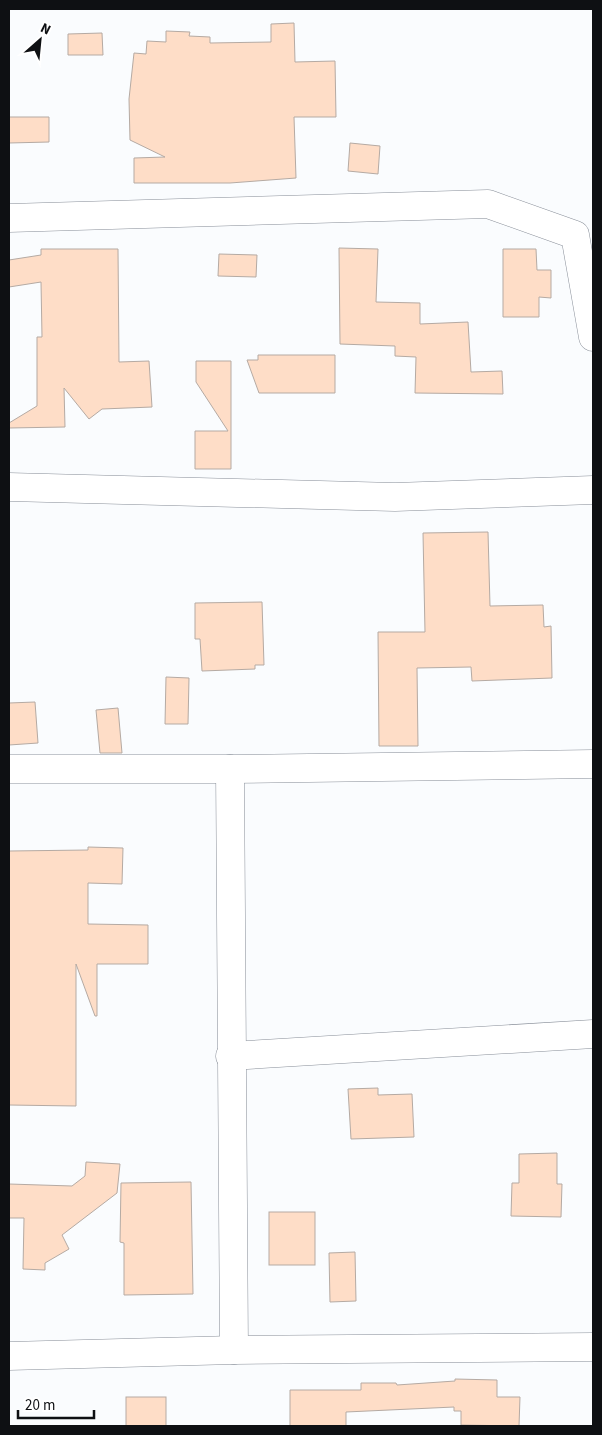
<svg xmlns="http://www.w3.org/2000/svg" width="602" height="1435" viewBox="0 0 602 1435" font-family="'Source Sans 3',sans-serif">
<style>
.building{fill:#feddc7;stroke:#b5aaa3}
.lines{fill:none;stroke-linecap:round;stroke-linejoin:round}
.minor-casing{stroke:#898f99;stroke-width:29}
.minor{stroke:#fff;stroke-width:28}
</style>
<rect width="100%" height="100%" fill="#fafcfe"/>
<g class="building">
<polygon points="294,23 295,62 335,61 336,117 294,117 296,178 230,183 134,183 134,158 165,157 130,140 129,99 134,53 146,54 147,41 166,42 166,31 190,32 189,36 210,37 210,43 271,42 271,24"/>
<polygon points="102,33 103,55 68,55 68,34"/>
<polygon points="9,117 49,117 49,142 9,143"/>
<polygon points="350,143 380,146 378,174 348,171"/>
<polygon points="339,248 378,249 376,302 420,303 420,324 468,322 471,372 502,371 503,394 415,393 416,357 395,356 395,346 340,344"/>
<polygon points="41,249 118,249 119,362 149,361 152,407 102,409 89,419 64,388 65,427 9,428 9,423 37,406 37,337 42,337 41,282 9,287 9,260 41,255"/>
<polygon points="503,249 536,249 537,270 551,270 551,298 539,297 539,317 503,317"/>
<polygon points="219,254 257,255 256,277 218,276"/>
<polygon points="258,355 335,355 335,393 259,393 247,360 258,360"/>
<polygon points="196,361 231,361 231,469 195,469 195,431 228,431 196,382"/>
<polygon points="488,532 490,606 543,605 544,627 551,626 552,678 472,681 471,667 417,668 418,746 379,746 378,632 425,632 423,533"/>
<polygon points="262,602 264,665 255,665 255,669 202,671 200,639 195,639 195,603"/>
<polygon points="166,677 189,678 188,724 165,724"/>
<polygon points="35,702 38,743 9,745 9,703"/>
<polygon points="118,708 122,753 100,753 96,710"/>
<polygon points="88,847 123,848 122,884 88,883 88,924 148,925 148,964 97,964 97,1016 95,1016 76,964 76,1106 9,1105 9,851 88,850"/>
<polygon points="378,1088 378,1095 412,1094 414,1137 351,1139 348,1089"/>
<polygon points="557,1153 557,1184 562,1184 561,1217 511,1216 512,1183 519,1183 519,1154"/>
<polygon points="86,1162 120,1164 117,1193 62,1235 69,1249 45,1263 45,1270 23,1269 24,1218 9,1218 9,1184 72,1186 85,1176"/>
<polygon points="191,1182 193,1294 124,1295 124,1243 120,1242 121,1183"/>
<rect x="269" y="1212" width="46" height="53"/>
<polygon points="355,1252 356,1301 330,1302 329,1253"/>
<polygon points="455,1379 497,1380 497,1397 520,1397 519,1426 461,1425 461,1411 454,1411 454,1407 346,1412 346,1426 290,1426 290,1390 361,1390 361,1383 396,1383 397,1385 455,1381"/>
<rect x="126" y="1397" width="40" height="29"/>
</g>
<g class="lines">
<defs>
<g id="minor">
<polyline points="9,218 488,204 575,235 593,337"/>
<polyline points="9,487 395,497 593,490"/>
<polyline points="9,769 230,769 593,764"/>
<polyline points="230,769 234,1350"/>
<polyline points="230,1056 593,1034"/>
<polyline points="9,1356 234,1350 593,1347"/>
</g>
</defs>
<use href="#minor" class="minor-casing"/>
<use href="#minor" class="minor"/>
</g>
<rect width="602" height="1435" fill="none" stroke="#0e1013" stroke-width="20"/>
<g transform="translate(40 40) rotate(27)" stroke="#ffffff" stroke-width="4" paint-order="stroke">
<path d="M0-4L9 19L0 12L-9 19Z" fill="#0e1013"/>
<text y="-8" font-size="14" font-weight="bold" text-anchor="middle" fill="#0e1013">N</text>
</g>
<path d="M18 1410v8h76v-8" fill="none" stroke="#0e1013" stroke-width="2.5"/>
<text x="25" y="1410" font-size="15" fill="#0e1013" stroke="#ffffff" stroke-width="4" paint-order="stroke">20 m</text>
</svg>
